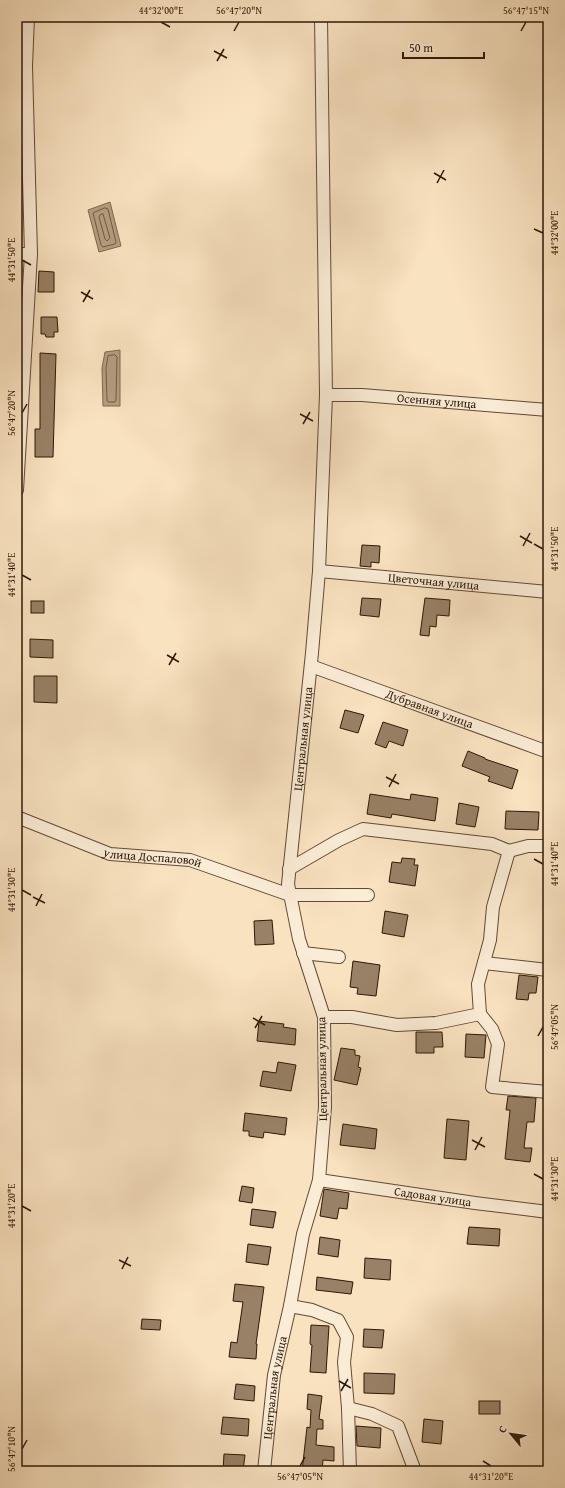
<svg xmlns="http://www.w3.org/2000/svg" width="565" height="1488" viewBox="0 0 565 1488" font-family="'Gentium Book Plus',serif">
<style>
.water{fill:#b49d80;stroke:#7e684f}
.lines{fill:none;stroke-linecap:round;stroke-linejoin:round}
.shore{stroke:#715a42;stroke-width:1}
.building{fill:#988166;stroke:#2e1805}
.street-casing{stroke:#614a34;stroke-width:14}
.street{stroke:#fbecd6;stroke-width:12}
.ticks{fill:none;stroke:#2e1805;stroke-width:1.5}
.labels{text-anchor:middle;stroke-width:3.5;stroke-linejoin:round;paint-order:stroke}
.street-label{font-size:12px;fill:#2e1805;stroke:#fbecd6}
.neatline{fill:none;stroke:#2e1805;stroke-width:1.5}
.ticks-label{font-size:10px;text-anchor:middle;fill:#2e1805}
</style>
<rect width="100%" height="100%" fill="#f9e2c0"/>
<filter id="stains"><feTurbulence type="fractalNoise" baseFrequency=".005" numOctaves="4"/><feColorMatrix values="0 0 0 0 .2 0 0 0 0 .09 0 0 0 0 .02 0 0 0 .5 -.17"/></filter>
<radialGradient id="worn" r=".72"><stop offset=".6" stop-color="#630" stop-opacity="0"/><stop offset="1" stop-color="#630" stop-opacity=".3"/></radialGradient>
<g class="water">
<polygon points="110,202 121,246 99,252 88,210"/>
<polygon points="120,350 120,406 103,406 102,368 105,352"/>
</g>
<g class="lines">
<g class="shore">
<polygon points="105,208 108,209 116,242 115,244 103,247 101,245 93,213 95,212"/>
<polygon points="103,214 110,238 107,241 105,239 99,217 100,215"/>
<polygon points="115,355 117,357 116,400 115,402 108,402 107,400 106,368 108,356"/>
</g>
</g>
<g class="building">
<polygon points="39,271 54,272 54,292 38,292"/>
<polygon points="41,317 57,317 58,332 54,332 54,337 46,337 45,334 41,334"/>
<polygon points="40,353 56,354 53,457 35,457 35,429 40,429"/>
<polygon points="362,545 380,546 379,563 371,562 371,567 360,566"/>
<polygon points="362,598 381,599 379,617 360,615"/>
<polygon points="425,598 450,600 449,616 437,615 436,627 430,626 429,636 420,635"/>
<rect x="31" y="601" width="13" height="12"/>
<polygon points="30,639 53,640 53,658 30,657"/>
<polygon points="34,676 57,676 57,703 34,702"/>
<polygon points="345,710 364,715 358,733 340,728"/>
<polygon points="383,722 408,730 403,746 389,741 386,748 375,744"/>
<polygon points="468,751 485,758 485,759 518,770 512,789 488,781 490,777 462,766"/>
<polygon points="370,794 410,800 411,794 438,798 435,821 392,814 391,818 367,814"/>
<polygon points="459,803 479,807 475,827 456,824"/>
<polygon points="506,811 539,812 538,830 505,829"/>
<polygon points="402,858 415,859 414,865 418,865 415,886 389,882 392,862 401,863"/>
<polygon points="385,911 408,915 404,937 382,933"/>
<polygon points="272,920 274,944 255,945 254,921"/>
<polygon points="353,961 380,965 376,996 357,994 358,988 350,987"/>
<polygon points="519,975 538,977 536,993 529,993 528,1000 516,999"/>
<polygon points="259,1021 284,1024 283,1027 296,1029 295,1045 257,1041"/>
<polygon points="416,1032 442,1032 443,1047 434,1047 434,1053 416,1053"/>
<polygon points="466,1034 486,1035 484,1058 465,1057"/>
<polygon points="341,1048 355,1050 355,1055 360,1056 358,1067 361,1068 357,1085 334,1080"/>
<polygon points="278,1062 296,1065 291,1091 260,1086 263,1071 276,1073"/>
<polygon points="508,1096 536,1098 534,1122 527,1122 524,1148 532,1148 530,1162 505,1159 510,1110 506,1110"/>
<polygon points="245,1113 287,1118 285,1135 264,1132 263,1138 249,1136 249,1131 243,1131"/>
<polygon points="447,1119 469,1121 466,1160 444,1158"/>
<polygon points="343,1124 377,1129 375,1149 340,1145"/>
<polygon points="242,1186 254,1188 252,1203 239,1201"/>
<polygon points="324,1189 349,1193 347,1209 339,1208 337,1219 320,1216"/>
<polygon points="252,1209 276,1212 273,1228 250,1225"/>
<polygon points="469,1227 500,1229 499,1246 467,1244"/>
<polygon points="320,1237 340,1240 338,1257 318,1254"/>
<polygon points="248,1244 271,1247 268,1265 246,1262"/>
<polygon points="365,1258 391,1260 390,1280 364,1278"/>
<polygon points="317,1277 353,1282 351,1294 316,1290"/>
<polygon points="235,1284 264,1287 256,1344 257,1344 256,1359 229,1357 231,1342 237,1343 243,1302 233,1301"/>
<polygon points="142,1319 161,1320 160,1330 141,1329"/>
<polygon points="311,1325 329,1326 326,1373 310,1372 312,1345 310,1344"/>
<polygon points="364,1329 384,1330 382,1348 363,1347"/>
<polygon points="364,1373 395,1374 394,1394 364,1393"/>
<polygon points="236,1384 255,1386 254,1401 234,1399"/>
<polygon points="308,1394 322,1396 319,1419 323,1420 323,1429 317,1429 316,1445 334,1447 334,1461 323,1460 322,1471 302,1471 307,1427 310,1428 311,1410 307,1409"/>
<rect x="479" y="1401" width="21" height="13"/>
<polygon points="223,1417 249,1419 248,1436 221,1434"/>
<polygon points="424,1419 443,1421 441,1444 422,1442"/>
<polygon points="356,1426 381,1428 380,1448 357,1446"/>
<polygon points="224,1454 245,1455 243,1471 223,1471"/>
</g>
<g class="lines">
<defs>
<g id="street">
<polyline points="17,254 31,254"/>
<path id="s1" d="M326 395H362L548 410"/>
<polyline points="17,490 31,254 26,66 28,17"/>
<path id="s2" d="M319 571 548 592"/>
<path id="s3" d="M311 666 548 752"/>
<path id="s4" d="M17 817 110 854 190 860 290 895H368"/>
<polyline points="509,851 528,846 548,846"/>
<polyline points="289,869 339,840 363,829 492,844 509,851 493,907 490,940 478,984 480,1014 436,1023 397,1025 352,1017 324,1017"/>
<polyline points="303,953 339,957"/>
<polyline points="484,963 548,970"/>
<polyline points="480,1014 492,1029 498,1044 492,1087 548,1092"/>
<path id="s5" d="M319 1180 475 1203 548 1212"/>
<polyline points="290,1306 312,1310 338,1320 347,1337 344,1362 348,1408 350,1471"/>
<polyline points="348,1408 372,1414 398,1426 415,1471"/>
<path id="s6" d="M264 1471 274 1375 290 1306 303 1234 319 1180 325 1107 324 1017 299 939 288 884 312 653 319 571 326 395 321 17"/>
</g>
</defs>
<use href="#street" class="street-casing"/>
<use href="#street" class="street"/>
</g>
<path class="ticks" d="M161 22 170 27M234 31 239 22M521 31 526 22M214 51 227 58M217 61 224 49M434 173 446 180M437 183 444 170M534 229 543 233M22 260 31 265M81 292 93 299M83 302 90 290M22 413 27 404M300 414 313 421M303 424 310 412M520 536 532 543M534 544 543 549M523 546 530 533M22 575 31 580M167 655 179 662M169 665 176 653M386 777 399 784M389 787 396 774M534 859 543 864M22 890 31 895M33 897 45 903M36 906 42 894M253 1018 265 1025M255 1028 262 1016M538 1036 543 1027M472 1140 485 1147M475 1150 482 1137M534 1174 543 1179M22 1206 31 1211M119 1260 131 1266M122 1269 128 1257M339 1381 351 1388M341 1391 348 1379M22 1449 27 1440M483 1461 491 1466M300 1466 305 1457"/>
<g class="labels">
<g class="street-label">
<text dy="4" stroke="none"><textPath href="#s1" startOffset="111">Осенняя улица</textPath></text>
<text dy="4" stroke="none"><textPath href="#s2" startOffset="115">Цветочная улица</textPath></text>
<text dy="4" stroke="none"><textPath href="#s3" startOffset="126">Дубравная улица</textPath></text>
<text dy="4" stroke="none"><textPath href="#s6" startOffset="744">Центральная улица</textPath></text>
<text dy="4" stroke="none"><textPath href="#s4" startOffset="143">улица Доспаловой</textPath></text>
<text transform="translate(322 1069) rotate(-91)" y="4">Центральная улица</text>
<text dy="4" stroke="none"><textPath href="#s5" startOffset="115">Садовая улица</textPath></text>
<text dy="4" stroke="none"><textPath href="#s6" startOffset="84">Центральная улица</textPath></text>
</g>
</g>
<rect width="565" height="1488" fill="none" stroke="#f9e2c0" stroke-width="44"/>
<g transform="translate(511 1434) rotate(299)" stroke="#fbecd6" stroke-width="3" paint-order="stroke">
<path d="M0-3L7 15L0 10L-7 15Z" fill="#2e1805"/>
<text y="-6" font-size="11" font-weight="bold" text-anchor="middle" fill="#2e1805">С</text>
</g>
<path d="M403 52v6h81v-6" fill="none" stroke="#2e1805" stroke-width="2"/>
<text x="409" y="52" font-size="12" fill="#2e1805" stroke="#fbecd6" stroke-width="3" paint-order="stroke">50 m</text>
<rect x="22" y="22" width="521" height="1444" class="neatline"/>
<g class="ticks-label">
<text x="161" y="14">44°32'00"E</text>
<text x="239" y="14">56°47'20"N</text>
<text x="526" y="14">56°47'15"N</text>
<text transform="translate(554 233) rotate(-90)" y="4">44°32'00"E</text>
<text transform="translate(11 260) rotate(-90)" y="4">44°31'50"E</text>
<text transform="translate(11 413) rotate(-90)" y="4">56°47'20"N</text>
<text transform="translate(554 549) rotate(-90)" y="4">44°31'50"E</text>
<text transform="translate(11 575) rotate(-90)" y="4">44°31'40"E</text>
<text transform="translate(554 864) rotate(-90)" y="4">44°31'40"E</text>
<text transform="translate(11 890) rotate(-90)" y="4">44°31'30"E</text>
<text transform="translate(554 1027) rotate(-90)" y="4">56°47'05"N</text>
<text transform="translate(554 1179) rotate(-90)" y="4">44°31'30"E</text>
<text transform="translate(11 1206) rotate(-90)" y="4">44°31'20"E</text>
<text transform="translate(11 1449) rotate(-90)" y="4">56°47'10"N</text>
<text x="300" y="1480">56°47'05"N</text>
<text x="491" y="1480">44°31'20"E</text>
</g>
<rect width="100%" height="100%" filter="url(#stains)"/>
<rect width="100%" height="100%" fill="url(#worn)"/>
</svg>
